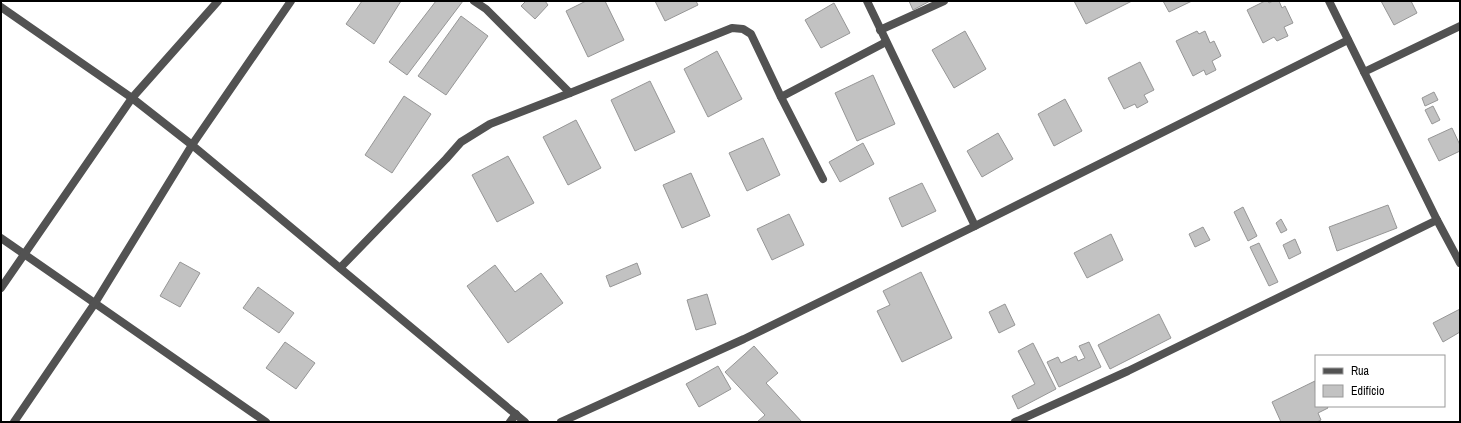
<svg xmlns="http://www.w3.org/2000/svg" width="1461" height="423" viewBox="0 0 1461 423" font-family="'Archivo Narrow',sans-serif">
<style>
.building{fill:#c2c2c2;stroke:#969696}
.lines{fill:none;stroke-linecap:round;stroke-linejoin:round}
.street{stroke:#525252;stroke-width:8}
</style>
<rect width="100%" height="100%" fill="#fff"/>
<g class="building">
<polygon points="362,1 401,1 374,44 346,24"/>
<polygon points="436,1 463,1 407,75 389,62"/>
<polygon points="526,1 545,1 548,5 535,19 521,6"/>
<polygon points="586,1 605,1 624,40 588,57 566,11"/>
<polygon points="655,1 696,1 698,5 665,21"/>
<polygon points="909,1 930,1 913,10"/>
<polygon points="1074,1 1132,1 1086,24"/>
<polygon points="1163,1 1192,1 1169,12"/>
<polygon points="1265,1 1268,1 1269,3 1273,1 1279,1 1282,8 1285,6 1293,23 1284,27 1288,36 1277,41 1274,37 1263,43 1247,10"/>
<polygon points="1381,1 1411,1 1417,13 1394,25"/>
<polygon points="834,3 850,33 821,48 805,20"/>
<polygon points="461,16 488,36 446,95 418,76"/>
<polygon points="965,31 986,69 954,88 932,50"/>
<polygon points="1197,31 1199,34 1205,31 1210,43 1214,41 1221,56 1212,61 1216,70 1206,75 1204,70 1193,76 1176,41"/>
<polygon points="717,51 742,99 708,117 684,69"/>
<polygon points="1140,62 1154,90 1144,95 1148,102 1137,108 1135,104 1124,109 1108,78"/>
<polygon points="873,75 895,124 857,141 835,93"/>
<polygon points="650,81 675,132 635,151 611,100"/>
<polygon points="1434,92 1438,100 1425,106 1422,98"/>
<polygon points="404,96 431,114 392,173 365,155"/>
<polygon points="1065,99 1082,131 1054,146 1038,114"/>
<polygon points="1433,106 1440,120 1432,124 1425,110"/>
<polygon points="576,120 601,168 568,185 543,137"/>
<polygon points="1452,128 1460,145 1460,151 1439,161 1428,139"/>
<polygon points="998,133 1013,159 982,177 967,151"/>
<polygon points="763,138 780,175 747,191 729,153"/>
<polygon points="863,143 874,164 840,182 829,162"/>
<polygon points="508,156 534,203 497,222 472,175"/>
<polygon points="691,173 710,216 682,228 663,185"/>
<polygon points="922,183 936,211 902,227 889,198"/>
<polygon points="1388,205 1397,228 1337,251 1329,227"/>
<polygon points="1243,207 1257,236 1248,241 1234,212"/>
<polygon points="789,214 804,245 772,260 757,229"/>
<polygon points="1281,219 1287,230 1281,233 1276,223"/>
<polygon points="1203,227 1210,240 1195,247 1189,234"/>
<polygon points="1111,234 1123,260 1087,278 1074,253"/>
<polygon points="1295,239 1301,253 1289,259 1283,245"/>
<polygon points="1259,243 1278,282 1269,286 1250,247"/>
<polygon points="180,262 200,273 180,307 160,296"/>
<polygon points="637,263 641,274 610,287 606,276"/>
<polygon points="495,265 515,292 541,273 563,303 508,343 467,286"/>
<polygon points="921,272 952,338 902,362 877,311 890,305 883,291"/>
<polygon points="258,287 294,313 279,333 243,308"/>
<polygon points="707,294 716,324 696,330 687,300"/>
<polygon points="1005,304 1015,325 999,333 989,312"/>
<polygon points="1460,309 1460,332 1443,342 1433,323"/>
<polygon points="1159,314 1171,338 1110,369 1098,345"/>
<polygon points="285,342 315,363 296,389 266,368"/>
<polygon points="1089,342 1101,367 1059,387 1047,362 1058,357 1061,363 1076,356 1078,361 1085,358 1079,346"/>
<polygon points="1033,343 1056,389 1018,409 1012,396 1035,384 1018,351"/>
<polygon points="754,346 778,373 766,383 802,422 757,422 765,415 725,372"/>
<polygon points="718,366 731,389 699,407 686,384"/>
<polygon points="1315,381 1316,406 1327,406 1328,408 1318,413 1321,420 1317,422 1281,422 1272,402"/>
</g>
<g class="lines">
<g class="street">
<polyline points="474,1 486,9 570,93"/>
<polyline points="867,1 975,226"/>
<polyline points="1329,1 1437,220 1460,263"/>
<polyline points="1,7 132,98 192,145 525,422"/>
<polyline points="880,30 944,1"/>
<polyline points="1364,72 1460,26"/>
<polyline points="781,97 886,42"/>
<polyline points="1,238 266,422"/>
<polyline points="340,268 446,159 461,142 490,124 570,93 732,28 743,29 751,34 781,97 823,179"/>
<polyline points="1,288 132,98 218,1"/>
<polyline points="14,422 95,303 192,145 291,1"/>
<polyline points="510,422 516,414"/>
<polyline points="561,422 744,339 975,226 1348,40"/>
<polyline points="1015,422 1128,371 1437,220"/>
</g>
</g>
<rect width="1461" height="423" fill="none" stroke="#000000" stroke-width="4"/>
<rect x="1315" y="355" width="130" height="52" fill="#ffffff" stroke="#999999"/>
<rect x="1323" y="368" width="20" height="6" fill="#525252" stroke="#999999"/>
<text x="1351" y="375" font-size="12" fill="#000000">Rua</text>
<rect x="1323" y="385" width="20" height="12" fill="#c2c2c2" stroke="#999999"/>
<text x="1351" y="395" font-size="12" fill="#000000">Edifício</text>
</svg>
